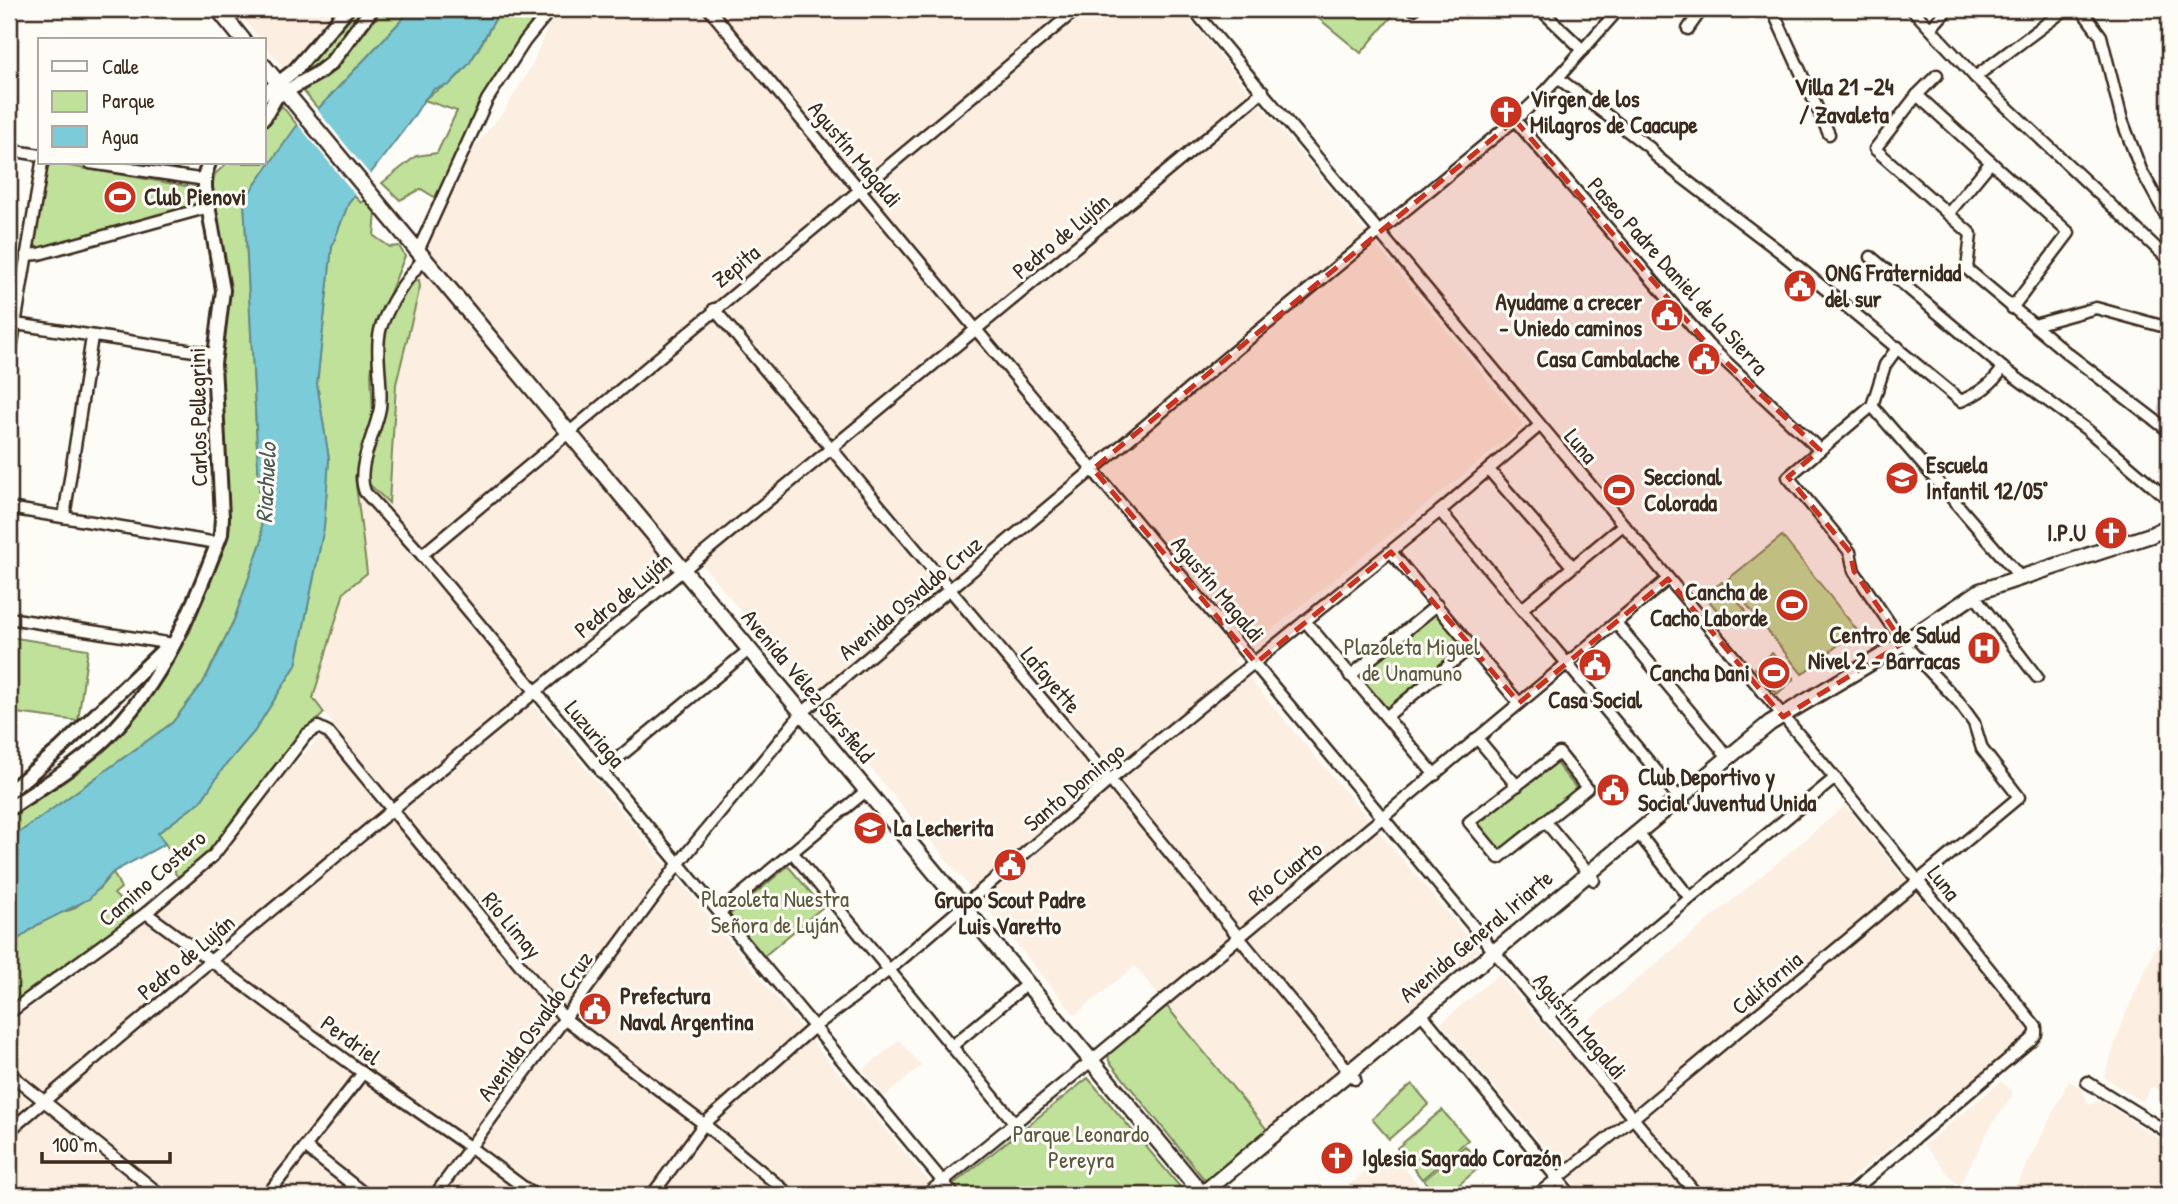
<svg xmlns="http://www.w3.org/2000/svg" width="2178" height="1204" viewBox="0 0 2178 1204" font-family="'Patrick Hand',sans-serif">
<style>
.built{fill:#fceee0}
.green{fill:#bfe19a;stroke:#7d865c;stroke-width:2}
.water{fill:#7ccbd8;stroke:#628b8e;stroke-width:2}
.pier{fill:#fdfcf7}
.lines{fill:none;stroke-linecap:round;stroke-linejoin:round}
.minor-casing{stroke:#3b2a1e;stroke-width:15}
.tertiary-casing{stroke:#3b2a1e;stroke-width:18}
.secondary-casing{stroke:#3b2a1e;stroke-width:19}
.minor{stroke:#fdfcf7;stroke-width:10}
.tertiary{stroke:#fdfcf7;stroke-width:12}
.secondary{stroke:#fdfcf7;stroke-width:14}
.marked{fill:#c8321e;fill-opacity:0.2;stroke:#c8321e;stroke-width:5;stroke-dasharray:14 9;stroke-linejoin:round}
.labels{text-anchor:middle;stroke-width:6;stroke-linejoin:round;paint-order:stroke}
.poi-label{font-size:23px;font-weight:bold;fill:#3b2a1e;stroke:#fdfcf7;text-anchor:start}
.street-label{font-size:23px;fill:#3b2a1e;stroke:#fdfcf7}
.park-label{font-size:23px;fill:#5c583d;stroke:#fdfcf7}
.neighbourhood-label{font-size:24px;font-weight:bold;fill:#3b2a1e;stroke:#fdfcf7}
.water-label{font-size:24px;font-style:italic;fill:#4e5a56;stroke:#fdfcf7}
</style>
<rect width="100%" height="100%" fill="#fdfcf7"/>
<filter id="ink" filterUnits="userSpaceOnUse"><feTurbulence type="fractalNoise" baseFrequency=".0143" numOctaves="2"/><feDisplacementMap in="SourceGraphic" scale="14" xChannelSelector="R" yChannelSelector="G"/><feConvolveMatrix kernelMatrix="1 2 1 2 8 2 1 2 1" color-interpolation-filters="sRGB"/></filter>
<g filter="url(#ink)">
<g class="built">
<polygon points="236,9 374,9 300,87 264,44 264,40 261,40"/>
<polygon points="560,9 1181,9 1523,423 1522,427 1234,660 1479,950 1269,1132 1135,966 1075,1015 693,553 522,692 930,1183 916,1195 9,1195 9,1024 150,920 213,861 277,782 333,724 312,698 344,592 367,572 356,485 365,480 389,502 396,384 420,287 419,280 431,237 474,147 503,113 531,67 551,19"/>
<polygon points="1845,806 2027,1028 2027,1035 1831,1195 1584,1195 1441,1023 1499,974 1559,1045"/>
<polygon points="2169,918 2169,1072 2160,1090 2152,1086 2142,1102 2104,1077 2126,1013"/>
<polygon points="899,1040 921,1066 885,1096 863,1070"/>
<polygon points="2002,1081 2013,1094 1992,1124 1959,1186 1924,1145"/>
<polygon points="2069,1081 2081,1088 2089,1105 2100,1100 2169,1146 2169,1195 2012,1195"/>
<polygon points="1390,1151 1427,1195 1337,1195"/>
</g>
<g class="green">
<polygon points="347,9 372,9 331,63 292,86 264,118 264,94"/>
<polygon points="376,9 412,9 318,109 300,87"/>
<path d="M501 9H544L494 78 436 198 421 189 400 200 382 183 416 156 437 153 457 111 424 100C435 89 446 88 456 78 476 59 487 32 501 9Z"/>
<polygon points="1307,9 1387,9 1394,14 1361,53"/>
<polygon points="282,106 298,126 244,200 262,540 234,620 203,683 172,723 9,840 9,812 85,759 171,660 190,632 230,527 219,355 229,285 212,187 215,174 227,163 264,163 264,127"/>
<polygon points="52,163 198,188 197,206 44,248 37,247 33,243 46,168"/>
<polygon points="354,195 361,203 367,199 376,211 374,236 390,247 399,246 405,256 377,325 371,374 373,414 355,477 367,573 344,592 313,698 324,713 271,770 211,852 178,877 175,873 174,857 158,833 201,801 223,768 254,732 296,665 324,527 329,459 317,384 332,246 349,202"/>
<polygon points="419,280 420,287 396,384 389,503 365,480 385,408 384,334 386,325 412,282"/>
<polygon points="1782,536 1857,630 1802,674 1727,580"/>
<polygon points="1722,582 1746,611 1729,625 1705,596"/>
<polygon points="1434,611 1464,647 1387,711 1357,675"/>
<polygon points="9,637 88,649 78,721 9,712"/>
<polygon points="1772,653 1794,679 1777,694 1755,668"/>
<polygon points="1555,762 1577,789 1500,851 1478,824"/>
<polygon points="788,866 823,907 763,957 728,916"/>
<polygon points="113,872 121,888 114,894 136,915 9,1008 9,946 37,925 54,915 73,909 98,890"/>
<polygon points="1165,1004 1269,1132 1208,1184 1109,1061 1108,1053"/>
<polygon points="1088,1078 1187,1195 960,1195 952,1185"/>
<polygon points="1412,1084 1429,1104 1389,1139 1372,1119"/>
<polygon points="1442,1110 1468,1140 1422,1179 1397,1148"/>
<polygon points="1465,1146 1482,1165 1447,1195 1437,1195 1424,1180"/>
</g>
<polygon class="water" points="412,9 501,9 469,64 449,85 434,89 424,100 412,119 349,202 332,246 317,384 329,459 324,527 296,665 254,732 223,768 201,801 158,833 165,844 113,872 89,899 37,925 9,946 9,840 172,723 203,683 217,656 234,620 262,540 244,200 296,127 318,109"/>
<polygon class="pier" points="315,107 372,177 357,197 296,122"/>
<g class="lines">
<defs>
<g id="minor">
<polyline points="709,9 1697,1195"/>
<polyline points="1193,9 1835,778 2036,1027 2036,1034 2031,1040 1848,1195"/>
<polyline points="1413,9 1414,9"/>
<polyline points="1540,9 1583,50"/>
<polyline points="1772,9 1829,134"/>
<polyline points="1912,9 1975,77 2169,260"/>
<polyline points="2081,9 2101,36 2122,120 2141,170 2169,221"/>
<polyline points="1931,28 1948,9"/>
<polyline points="1688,29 1702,9"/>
<polyline points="1937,75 1917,95 1875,149 1971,234 1967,269 2067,353 2169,431"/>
<polyline points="1975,77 2066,9"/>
<path d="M1558 78 1650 148 1656 156 1678 174 1779 251 1961 401C1979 393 1992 385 2003 368"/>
<polyline points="1917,95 2069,233 2012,308"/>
<polyline points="1515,120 1708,345 1820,450"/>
<polyline points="9,150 40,155"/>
<polyline points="90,163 206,180"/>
<polyline points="1948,214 1991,162"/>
<polyline points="418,251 487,100 525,41 551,9"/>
<polyline points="26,255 39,254 209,207"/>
<polyline points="1871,257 2003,368 2086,429 2169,500"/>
<path d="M424 258C407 279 390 301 381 327 374 350 383 383 380 408 376 432 355 468 365 492L422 555 954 1195"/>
<polyline points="714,309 1110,780 1355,1079"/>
<polyline points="9,323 214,354"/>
<polyline points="2034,325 2096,308 2169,328"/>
<polyline points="9,361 42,163"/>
<polyline points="1872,406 1885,365 1898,347"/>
<polyline points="1489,470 1572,566"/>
<polyline points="9,508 217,543"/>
<polyline points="1440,511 1684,804"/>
<polyline points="64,517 92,337"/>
<polyline points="1391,552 1519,703"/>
<polyline points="422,555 1077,9"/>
<polyline points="1974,595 2037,677"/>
<polyline points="1522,609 1623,525"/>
<polyline points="9,618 173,644"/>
<polyline points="1305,621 1435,775"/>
<polyline points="1616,623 1728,757"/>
<polyline points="1350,676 1437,605"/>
<polyline points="1386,717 1471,647"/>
<polyline points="1477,738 1517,786"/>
<polygon points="1559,753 1587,788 1499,858 1469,822"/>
<polyline points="601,772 750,649"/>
<polyline points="1545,821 1594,880"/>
<polyline points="1638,833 1690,898"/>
<polyline points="792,852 1014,1122"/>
<polyline points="720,912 866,791"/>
<polyline points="146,913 363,1073 471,1148 534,1195"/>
<polyline points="1420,1012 1571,1195"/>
<polyline points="9,1013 146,913 213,856 306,735 318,727 328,732 564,1018 704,1124 790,1195"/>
<polyline points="1547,1017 1835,778"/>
<polyline points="952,1046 1027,984"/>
<polyline points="9,1073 161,1195"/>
<polyline points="2087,1082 2169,1133"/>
<path d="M9 1131C422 779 847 440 1263 91"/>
<polyline points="305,1147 366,1195"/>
<polyline points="267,1195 363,1073"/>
<polyline points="435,1195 679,863 802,713 1244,343 1515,120 1547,90 1619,9"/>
<polyline points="652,1195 704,1124 814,1027 889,970 1110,780 1440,511 1539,426"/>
<polyline points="926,1195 1091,1061 1668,579"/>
<polyline points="1537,1195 1632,1119 2019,797 1982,749 1974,723 1958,701 1903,643 1854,571 1850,552 1788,477 1872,406 2020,577"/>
</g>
<g id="tertiary">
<polyline points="264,94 295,70 347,9"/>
<polyline points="264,118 276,97 318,73 331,63 372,9"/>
<polyline points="9,792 60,749 161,652 173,644"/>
<path d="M9 809C41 787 77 766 105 739 163 683 193 608 221 534L222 517 214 364 223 290 205 188V174L209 163"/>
</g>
<g id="secondary">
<polyline points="218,9 243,40"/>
<polyline points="264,66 1203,1195"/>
<polyline points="1201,1195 1770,723 1897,647 1980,591 2151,535 2169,526"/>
</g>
</defs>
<use href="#minor" class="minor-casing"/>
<use href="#tertiary" class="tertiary-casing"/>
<use href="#secondary" class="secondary-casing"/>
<use href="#minor" class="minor"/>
<use href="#tertiary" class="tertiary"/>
<use href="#secondary" class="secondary"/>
</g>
</g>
<path class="marked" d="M1515 120 1708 345 1820 450 1788 477 1850 552 1854 571 1903 643 1783 717 1668 579 1519 703 1391 552 1256 663 1093 469Z"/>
<defs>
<symbol id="church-disc" viewBox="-11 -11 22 22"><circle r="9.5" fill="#c8321e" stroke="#fdfcf7"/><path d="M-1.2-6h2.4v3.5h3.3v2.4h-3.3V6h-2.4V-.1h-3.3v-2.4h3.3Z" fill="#fff"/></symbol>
<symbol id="stadium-disc" viewBox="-11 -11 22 22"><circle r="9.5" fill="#c8321e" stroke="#fdfcf7"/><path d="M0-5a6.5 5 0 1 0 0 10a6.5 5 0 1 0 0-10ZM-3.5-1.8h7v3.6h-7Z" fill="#fff"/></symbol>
<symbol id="civic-disc" viewBox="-11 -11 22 22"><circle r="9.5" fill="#c8321e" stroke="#fdfcf7"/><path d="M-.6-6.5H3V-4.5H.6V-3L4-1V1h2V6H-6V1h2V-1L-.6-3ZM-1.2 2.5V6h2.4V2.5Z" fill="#fff"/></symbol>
<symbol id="school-disc" viewBox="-11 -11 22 22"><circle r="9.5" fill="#c8321e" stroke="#fdfcf7"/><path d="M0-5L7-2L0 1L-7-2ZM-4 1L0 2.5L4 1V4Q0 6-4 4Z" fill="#fff"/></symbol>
<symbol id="hospital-disc" viewBox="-11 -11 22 22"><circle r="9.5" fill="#c8321e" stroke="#fdfcf7"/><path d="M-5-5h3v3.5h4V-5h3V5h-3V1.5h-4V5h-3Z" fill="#fff"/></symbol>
</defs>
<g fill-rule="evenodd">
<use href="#church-disc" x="1487" y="93" width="38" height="38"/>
<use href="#stadium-disc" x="101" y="178" width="38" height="38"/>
<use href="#civic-disc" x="1781" y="267" width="38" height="38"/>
<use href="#civic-disc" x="1648" y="296" width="38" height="38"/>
<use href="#civic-disc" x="1685" y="340" width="38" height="38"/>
<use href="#school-disc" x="1883" y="459" width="38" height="38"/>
<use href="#stadium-disc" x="1600" y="471" width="38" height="38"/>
<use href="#church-disc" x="2092" y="514" width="38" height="38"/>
<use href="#stadium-disc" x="1773" y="586" width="38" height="38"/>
<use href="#hospital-disc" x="1965" y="629" width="38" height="38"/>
<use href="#civic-disc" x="1576" y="646" width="38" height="38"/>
<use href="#stadium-disc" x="1755" y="654" width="38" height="38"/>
<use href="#civic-disc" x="1594" y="771" width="38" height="38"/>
<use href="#school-disc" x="851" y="809" width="38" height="38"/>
<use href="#civic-disc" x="991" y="846" width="38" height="38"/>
<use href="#civic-disc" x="576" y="990" width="38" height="38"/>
<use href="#church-disc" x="1318" y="1139" width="38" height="38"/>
</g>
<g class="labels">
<g class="poi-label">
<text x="1530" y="107">Virgen de los<tspan x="1530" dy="26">Milagros de Caacupe</tspan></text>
<text x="144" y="205">Club Pienovi</text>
<text x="1825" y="281">ONG Fraternidad<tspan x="1825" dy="26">del sur</tspan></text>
<text x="1642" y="310" text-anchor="end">Ayudame a crecer<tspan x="1642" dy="26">- Uniedo caminos</tspan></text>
<text x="1680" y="367" text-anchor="end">Casa Cambalache</text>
<text x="1926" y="473">Escuela<tspan x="1926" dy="26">Infantil 12/05°</tspan></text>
<text x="1644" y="485">Seccional<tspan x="1644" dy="26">Colorada</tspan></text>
<text x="2086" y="541" text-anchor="end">I.P.U</text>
<text x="1768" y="600" text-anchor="end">Cancha de<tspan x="1768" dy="26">Cacho Laborde</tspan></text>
<text x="1960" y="643" text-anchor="end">Centro de Salud<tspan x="1960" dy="26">Nivel 2 - Barracas</tspan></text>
<text x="1750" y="681" text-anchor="end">Cancha Dani</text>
<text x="1595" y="708" text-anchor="middle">Casa Social</text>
<text x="1638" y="785">Club Deportivo y<tspan x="1638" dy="26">Social Juventud Unida</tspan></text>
<text x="894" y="836">La Lecherita</text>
<text x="1010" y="908" text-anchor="middle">Grupo Scout Padre<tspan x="1010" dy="26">Luis Varetto</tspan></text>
<text x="620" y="1004">Prefectura<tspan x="620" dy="26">Naval Argentina</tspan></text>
<text x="1362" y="1166">Iglesia Sagrado Corazón</text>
</g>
<g class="street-label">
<text transform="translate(855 154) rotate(50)" y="8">Agustín Magaldi</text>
<text transform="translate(1061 236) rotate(-40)" y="8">Pedro de Luján</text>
<text transform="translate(736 266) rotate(-39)" y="8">Zepita</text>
<text transform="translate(1678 276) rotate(48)" y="8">Paseo Padre Daniel de la Sierra</text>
<text transform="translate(198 417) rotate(-91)" y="8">Carlos Pellegrini</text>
<text transform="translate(1581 446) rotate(50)" y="8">Luna</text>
<text transform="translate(1218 589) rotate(50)" y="8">Agustín Magaldi</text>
<text transform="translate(623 595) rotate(-40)" y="8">Pedro de Luján</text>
<text transform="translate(910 598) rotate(-40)" y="8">Avenida Osvaldo Cruz</text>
<text transform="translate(1051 680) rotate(50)" y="8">Lafayette</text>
<text transform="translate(808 686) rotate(50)" y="8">Avenida Vélez Sársfield</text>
<text transform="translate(595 734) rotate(50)" y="8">Luzuriaga</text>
<text transform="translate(1074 787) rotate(-40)" y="8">Santo Domingo</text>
<text transform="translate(1285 873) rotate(-39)" y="8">Río Cuarto</text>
<text transform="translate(152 878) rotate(-41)" y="8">Camino Costero</text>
<text transform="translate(1944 883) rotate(52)" y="8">Luna</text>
<text transform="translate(512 925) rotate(50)" y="8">Río Limay</text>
<text transform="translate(1476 936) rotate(-40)" y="8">Avenida General Iriarte</text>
<text transform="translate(186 957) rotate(-40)" y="8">Pedro de Luján</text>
<text transform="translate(1767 983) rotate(-40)" y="8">California</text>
<text transform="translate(535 1026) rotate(-54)" y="8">Avenida Osvaldo Cruz</text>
<text transform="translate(1580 1026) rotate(50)" y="8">Agustín Magaldi</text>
<text transform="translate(351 1040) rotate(36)" y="8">Perdriel</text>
</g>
<g class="park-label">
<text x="1412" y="655">Plazoleta Miguel<tspan x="1412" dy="26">de Unamuno</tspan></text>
<text x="775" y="907">Plazoleta Nuestra<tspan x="775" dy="26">Señora de Luján</tspan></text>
<text x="1081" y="1142">Parque Leonardo<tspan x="1081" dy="26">Pereyra</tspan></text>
</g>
<g class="neighbourhood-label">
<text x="1844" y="95">Villa 21 -24<tspan x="1844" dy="28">/ Zavaleta</tspan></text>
</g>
<g class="water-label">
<text transform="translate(266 483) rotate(-87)" y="8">Riachuelo</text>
</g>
</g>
<rect width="2178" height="1204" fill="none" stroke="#fdfcf7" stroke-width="35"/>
<rect x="18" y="18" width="2143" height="1169" fill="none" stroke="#3b2a1e" stroke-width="2.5" filter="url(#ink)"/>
<rect x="38" y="38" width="228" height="126" fill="#fdfcf7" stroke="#afa8a0" stroke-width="2"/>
<rect x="52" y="61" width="35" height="10" fill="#fdfcf7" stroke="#afa8a0" stroke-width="2"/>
<text x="102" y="74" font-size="21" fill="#3b2a1e">Calle</text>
<rect x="52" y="91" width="35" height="21" fill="#bfe19a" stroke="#afa8a0" stroke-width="2"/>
<text x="102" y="108" font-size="21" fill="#3b2a1e">Parque</text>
<rect x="52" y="126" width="35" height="21" fill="#7ccbd8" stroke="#afa8a0" stroke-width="2"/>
<text x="102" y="144" font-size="21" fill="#3b2a1e">Agua</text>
<path d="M42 1152v10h128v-10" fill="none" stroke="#3b2a1e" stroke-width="3.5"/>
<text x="52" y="1152" font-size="21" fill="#3b2a1e" stroke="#fdfcf7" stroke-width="5" paint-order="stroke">100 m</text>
</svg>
